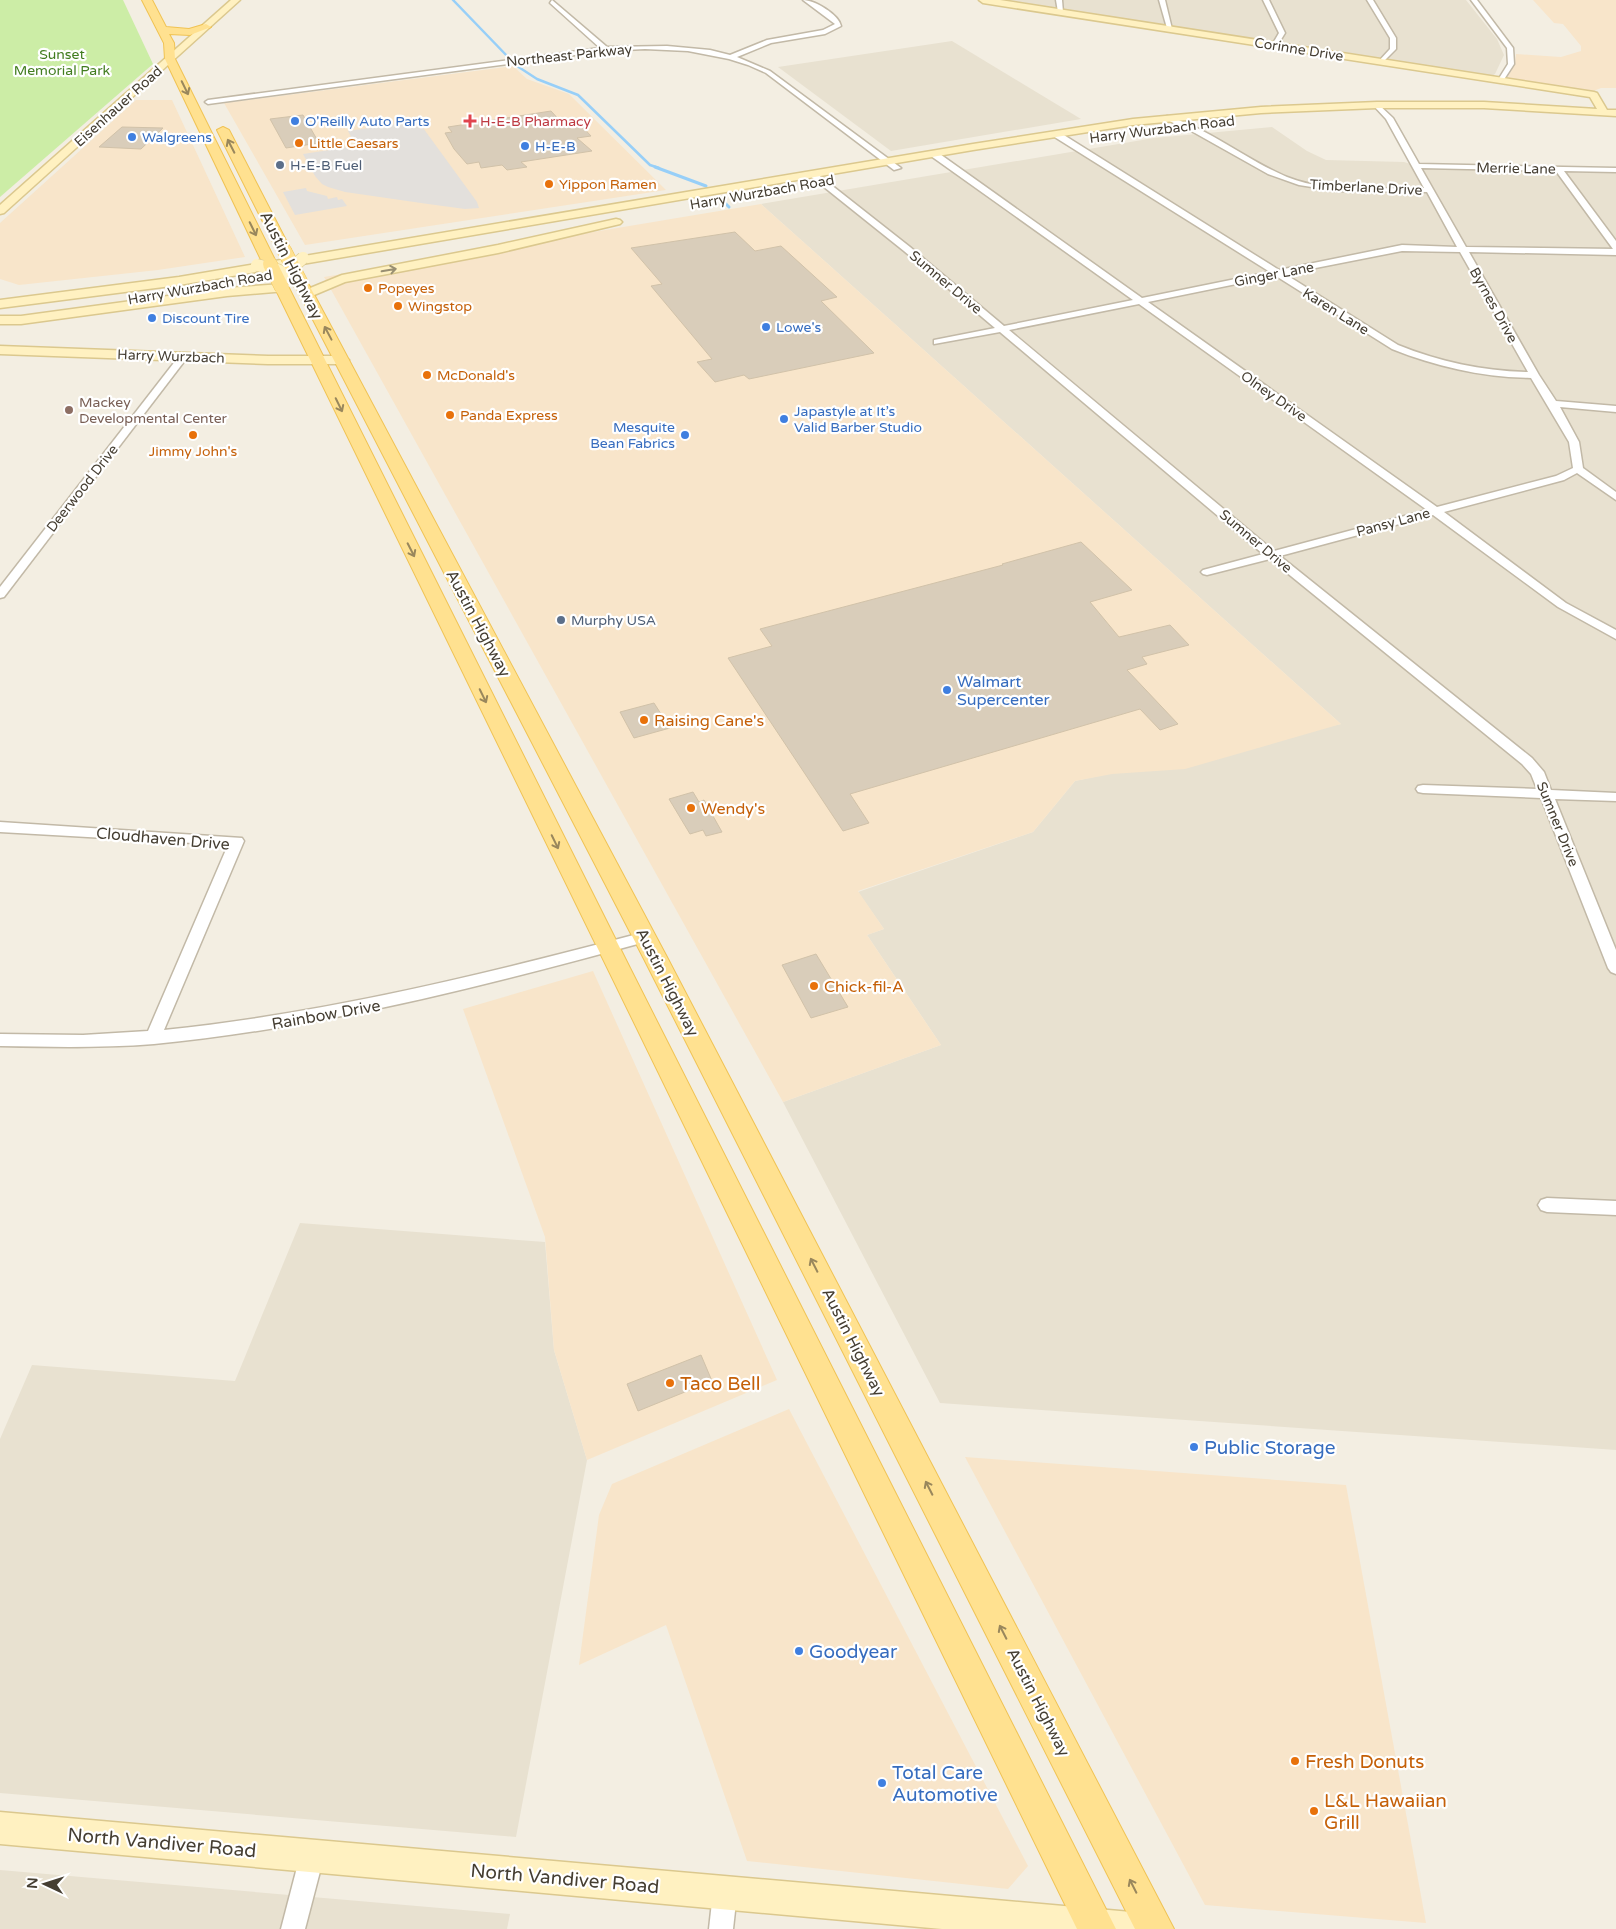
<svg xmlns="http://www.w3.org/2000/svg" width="1616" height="1929" viewBox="0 0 1616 1929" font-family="'Varela Round',sans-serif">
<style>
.residential{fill:#e8e1d0}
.commercial{fill:#f8e5ca}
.green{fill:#cceda6}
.parking{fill:#e3e0dc}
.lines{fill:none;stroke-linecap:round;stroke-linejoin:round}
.stream-far1{stroke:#97cff8;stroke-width:2.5}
.stream{stroke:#97cff8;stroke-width:3}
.building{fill:#d9cdba;stroke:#d1c2a9}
.street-casing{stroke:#c2b9a7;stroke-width:3}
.secondary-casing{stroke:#dbc88e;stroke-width:3}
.primary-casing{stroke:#f0c354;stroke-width:2}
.street{fill:#fff;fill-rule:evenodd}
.secondary{fill:#fff1c1;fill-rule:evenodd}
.primary{fill:#ffe190;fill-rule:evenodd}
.secondary-bridge-casing{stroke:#dbc88e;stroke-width:13;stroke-linecap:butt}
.primary-bridge-casing{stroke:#f0c354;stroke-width:15;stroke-linecap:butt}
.secondary-bridge{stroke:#fff1c1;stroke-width:12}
.primary-bridge{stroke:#ffe190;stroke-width:14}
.oneway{stroke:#99875c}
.oneway2{stroke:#998f72}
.shop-dot{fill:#3f7fe0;stroke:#fff;stroke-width:2}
.health-dot{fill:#e0444e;stroke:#fff;stroke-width:2}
.food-dot{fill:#e8710a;stroke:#fff;stroke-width:2}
.service-dot{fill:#5c6f8a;stroke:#fff;stroke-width:2}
.education-dot{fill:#8d6e63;stroke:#fff;stroke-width:2}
.labels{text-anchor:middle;stroke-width:4.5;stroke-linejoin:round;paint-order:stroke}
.far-street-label{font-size:14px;fill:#453e32;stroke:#fff}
.far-park-label{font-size:14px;fill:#427d20;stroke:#fff}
.far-shop-label{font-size:14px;fill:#366cbe;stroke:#fff;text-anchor:start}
.far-health-label{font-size:14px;fill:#be3a42;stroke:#fff;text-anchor:start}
.far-food-label{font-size:14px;fill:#c56008;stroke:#fff;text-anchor:start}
.far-service-label{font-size:14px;fill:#4e5e75;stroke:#fff;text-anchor:start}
.far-education-label{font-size:14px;fill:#785e54;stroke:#fff;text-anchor:start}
.street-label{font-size:16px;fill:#453e32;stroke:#fff}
.shop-label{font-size:16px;fill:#366cbe;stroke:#fff;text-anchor:start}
.food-label{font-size:16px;fill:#c56008;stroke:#fff;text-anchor:start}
.near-food-label{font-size:19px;fill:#c56008;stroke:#fff;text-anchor:start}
.near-shop-label{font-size:19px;fill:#366cbe;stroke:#fff;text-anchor:start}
.near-street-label{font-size:19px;fill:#453e32;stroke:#fff}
</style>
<rect width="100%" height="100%" fill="#f3eee2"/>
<g class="residential">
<polygon points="1004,0 1466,0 1497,39 1504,55 1495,74 1492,76"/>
<polygon points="952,41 1081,119 891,151 778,67"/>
<polygon points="1272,127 1307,151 1326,160 1404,162 1428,169 1616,173 1616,1450 940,1403 783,1102 941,1045 867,935 884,929 858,892 1033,832 1075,781 1341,724 761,204 1154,138"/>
<polygon points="300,1223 545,1242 554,1350 587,1460 516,1837 0,1793 0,1439 32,1365 235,1381"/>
<polygon points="0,1870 510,1914 507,1929 0,1929"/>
</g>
<g class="commercial">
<polygon points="1533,0 1616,0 1616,88 1601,88 1591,92 1506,79 1515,63 1516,54 1561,57 1581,51 1581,46 1563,24 1554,23"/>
<polygon points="513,66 527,79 569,94 666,190 305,245 224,103"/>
<polygon points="136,100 172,100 245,257 158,270 19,285 0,279 0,223"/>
<polygon points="761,204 1341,724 1185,769 1112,774 1075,781 1033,832 858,891 884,929 867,935 941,1045 783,1102 324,277"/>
<polygon points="593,971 777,1380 587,1460 554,1350 545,1237 463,1009"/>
<polygon points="789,1409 1028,1866 1008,1889 747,1861 666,1625 579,1665 599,1515 612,1484"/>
<polygon points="965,1457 1346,1485 1426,1923 1205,1905"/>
</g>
<polygon class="green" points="0,0 123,0 153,64 0,197"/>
<g class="parking">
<polygon points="418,121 477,202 479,208 465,209 428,204 345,192 328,187 322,184 315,176 303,154 356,146 348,131"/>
<polygon points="306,188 307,191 327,196 328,199 337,197 338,200 342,199 347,206 295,215 283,192"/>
</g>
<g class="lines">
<g class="stream-far1">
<polyline points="453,0 509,58"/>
<polyline points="514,64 537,79 578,95 650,165 659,168"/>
</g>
<g class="stream">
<polyline points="655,167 706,186"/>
<polyline points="725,203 729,207"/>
</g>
</g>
<g class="building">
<polygon points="551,111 563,124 578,122 591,136 577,138 592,151 521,162 527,167 507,170 502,165 481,168 479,162 467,164 454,149 445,133 452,132 448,127"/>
<polygon points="303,115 319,143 286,148 270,119"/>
<polygon points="122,127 163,128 141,149 99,147"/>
<polygon points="735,232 755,251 781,246 837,297 821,301 874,353 749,379 744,375 715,382 697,362 712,359 651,286 662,284 631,248"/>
<polygon points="1081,542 1132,590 1090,602 1119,637 1170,625 1189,645 1142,657 1147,664 1127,670 1178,724 1160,730 1140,709 850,794 869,823 843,831 728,658 772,646 760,629 1003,565 1002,564"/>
<polygon points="654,703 670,728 634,738 620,712"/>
<polygon points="693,792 699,802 704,800 722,832 706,836 703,830 690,834 669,799"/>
<polygon points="816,954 848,1007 811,1018 782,965"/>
<polygon points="701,1355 712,1381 638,1411 627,1384"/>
</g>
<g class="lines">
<defs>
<g id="street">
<path d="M552 0 607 47 667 46 710 50 730 55 767 40 823 30 835 24 803 0C815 0 839 15 841 26L825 34 771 43 737 57 770 71 901 168 894 170 766 73 748 65 729 59 688 51 645 49 605 51 208 104 205 102 208 100 600 48 550 3Z"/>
<polygon points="1056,0 1062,0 1063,13 1058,12"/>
<polygon points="1159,0 1165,0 1172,29 1167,28"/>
<polygon points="1263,0 1269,0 1285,33 1277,46 1272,45 1279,33"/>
<polygon points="1367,0 1373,0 1396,38 1396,49 1381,64 1378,62 1390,49 1390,38"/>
<polygon points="1471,0 1477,0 1513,48 1514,64 1503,81 1498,80 1508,64 1507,48"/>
<path d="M1377 103 1393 118 1419 164 1616 168V172L1564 171 1616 241V255L1469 252 1539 375 1556 401 1616 406V412L1560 407 1579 442 1583 468 1616 492V500L1577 473 1564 480 1444 512 1566 603 1616 630V639L1558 607 1433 515 1280 556 1532 758 1544 772 1551 790 1616 793V801L1555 799 1616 950V974L1611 972 1608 968 1541 798 1423 793 1418 792 1416 789 1418 786 1423 785 1537 789 1531 774 1522 764 1270 559 1207 575 1203 574 1201 572 1203 570 1263 554 1000 332 934 344V340L995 328 904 251 809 175 816 173 910 247 1004 326 1133 300 931 156V152H937L1142 298 1270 272 1053 136V132H1059L1279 270 1402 245 1457 247 1427 192 1337 191 1299 185 1268 174 1195 133 1163 118 1167 116C1210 129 1246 160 1287 177 1329 194 1380 187 1424 188L1386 119 1373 105ZM1421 168 1556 171 1613 249H1616L1466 247ZM1402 251 1460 252 1528 372C1482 371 1440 362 1398 345L1285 274ZM1276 276 1392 349C1437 367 1482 377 1531 378L1569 442 1573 468 1556 476 1437 507 1148 302ZM1139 304 1427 510 1274 551 1009 330Z"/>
<polygon points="183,354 186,355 186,359 4,597 0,598 0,587 180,355"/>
<path d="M0 822 242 838 244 841 164 1030C328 1013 486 974 645 932L650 933 652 937 650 941 645 942C484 986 321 1028 154 1044 104 1048 51 1047 0 1046V1034L83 1035 148 1031 228 845 0 832Z"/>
<polygon points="1547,1198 1616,1201 1616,1215 1547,1212 1541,1210 1538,1205 1541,1200"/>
<polygon points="312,1844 320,1848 324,1856 305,1929 281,1929 300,1856 304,1848"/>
<polygon points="725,1881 733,1885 737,1893 733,1929 709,1929 713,1893 717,1885"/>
</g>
<g id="secondary">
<polygon points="231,0 240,0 4,213 0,214 0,205"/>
<polygon points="979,0 1000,0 1594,92 1597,93 1607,110 1616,110 1616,116 1484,108 1377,108 1261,113 1133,125 973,150 179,285 0,308 0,300 179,277 973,144 1133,119 1261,107 1377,102 1484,102 1597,109 1590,97 983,3"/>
<polygon points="616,219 620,220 622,222 620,224 498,253 345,282 307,298 301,294 303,291 342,275 498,245"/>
<polygon points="282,284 288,288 286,291 227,296 21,324 0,324 0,316 21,316 227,288"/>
<polygon points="0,346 268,356 342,356 349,360 342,364 268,364 0,354"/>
<polygon points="0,1812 1131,1912 1143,1917 1148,1929 942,1929 0,1844"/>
</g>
<g id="primary">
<polygon points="142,0 152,0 166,27 189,29 206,24 211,27 190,35 169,34 174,43 175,59 277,264 275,267 265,267 263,264 165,59 164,43"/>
<polygon points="223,127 229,130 291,250 289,253 279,253 277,250 217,130"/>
<polygon points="302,281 309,285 668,959 1174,1929 1135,1929 644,959 295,285"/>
<polygon points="282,284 289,288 630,968 1116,1929 1077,1929 275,288"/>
</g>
</defs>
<use href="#street" class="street-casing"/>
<use href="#secondary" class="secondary-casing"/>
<use href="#primary" class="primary-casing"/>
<use href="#street" class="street"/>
<use href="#secondary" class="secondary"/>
<use href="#primary" class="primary"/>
<defs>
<g id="secondary-bridge">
<polyline points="257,265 278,270 302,285"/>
<polyline points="280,282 288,271 303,258"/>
</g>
<g id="primary-bridge">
<polyline points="284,250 302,285"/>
<polyline points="270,264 282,288"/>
</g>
</defs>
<use href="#secondary-bridge" class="secondary-bridge-casing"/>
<use href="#primary-bridge" class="primary-bridge-casing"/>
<use href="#secondary-bridge" class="secondary-bridge"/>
<use href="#primary-bridge" class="primary-bridge"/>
</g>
<defs><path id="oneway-shaft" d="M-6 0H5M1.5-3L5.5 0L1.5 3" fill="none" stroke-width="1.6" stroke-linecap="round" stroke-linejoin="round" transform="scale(1.25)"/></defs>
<g class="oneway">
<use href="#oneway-shaft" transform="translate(185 88) rotate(64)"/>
<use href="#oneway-shaft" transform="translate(231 146) rotate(-117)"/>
<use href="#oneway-shaft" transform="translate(253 229) rotate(64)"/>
<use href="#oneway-shaft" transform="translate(328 333) rotate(-118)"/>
<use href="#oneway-shaft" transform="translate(339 405) rotate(64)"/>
<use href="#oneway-shaft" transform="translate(411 550) rotate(63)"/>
<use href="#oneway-shaft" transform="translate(483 696) rotate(64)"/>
<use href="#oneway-shaft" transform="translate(555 842) rotate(64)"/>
<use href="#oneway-shaft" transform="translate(814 1265) rotate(-117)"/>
<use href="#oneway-shaft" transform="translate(929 1488) rotate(-117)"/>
<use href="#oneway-shaft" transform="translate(1003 1632) rotate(-117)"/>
<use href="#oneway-shaft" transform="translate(1133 1886) rotate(-117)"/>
</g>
<use class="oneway2" href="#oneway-shaft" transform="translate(389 270) rotate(-10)"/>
<g class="shop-dot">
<circle cx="295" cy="121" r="5"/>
<circle cx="132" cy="137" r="5"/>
<circle cx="525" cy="146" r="5"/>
<circle cx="152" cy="318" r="5"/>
<circle cx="766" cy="327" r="5"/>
<circle cx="784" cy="419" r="5"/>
<circle cx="685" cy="435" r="5"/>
<circle cx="947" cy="690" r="5"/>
<circle cx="1194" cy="1447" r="5"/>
<circle cx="799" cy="1651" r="5"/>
<circle cx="882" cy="1783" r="5"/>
</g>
<path class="health-dot" d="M467.5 113.5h5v5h5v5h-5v5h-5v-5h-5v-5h5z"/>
<g class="food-dot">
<circle cx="299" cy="143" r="5"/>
<circle cx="549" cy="184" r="5"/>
<circle cx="368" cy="288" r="5"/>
<circle cx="398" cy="306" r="5"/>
<circle cx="427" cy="375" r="5"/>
<circle cx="450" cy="415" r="5"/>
<circle cx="193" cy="435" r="5"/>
<circle cx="644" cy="720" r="5"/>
<circle cx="691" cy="808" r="5"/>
<circle cx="814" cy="986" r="5"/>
<circle cx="670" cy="1383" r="5"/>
<circle cx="1295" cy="1761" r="5"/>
<circle cx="1314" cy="1811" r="5"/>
</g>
<g class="service-dot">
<circle cx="280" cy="165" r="5"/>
<circle cx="561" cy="620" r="5"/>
</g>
<circle class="education-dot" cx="69" cy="410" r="5"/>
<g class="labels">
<g class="far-street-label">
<text transform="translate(1299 49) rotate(9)" y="5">Corinne Drive</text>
<text transform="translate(569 55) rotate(-6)" y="5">Northeast Parkway</text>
<text transform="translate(118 106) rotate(-42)" y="5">Eisenhauer Road</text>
<text transform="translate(1162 129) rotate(-7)" y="5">Harry Wurzbach Road</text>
<text transform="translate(1516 168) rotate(1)" y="5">Merrie Lane</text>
<text transform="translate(1366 187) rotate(3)" y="5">Timberlane Drive</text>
<text transform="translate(762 192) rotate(-10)" y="5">Harry Wurzbach Road</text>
<text transform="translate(1274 274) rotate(-11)" y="5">Ginger Lane</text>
<text transform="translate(946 282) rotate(40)" y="5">Sumner Drive</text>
<text transform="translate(200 287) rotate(-10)" y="5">Harry Wurzbach Road</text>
<text transform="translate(1494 305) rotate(61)" y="5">Byrnes Drive</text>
<text transform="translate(1336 311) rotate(32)" y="5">Karen Lane</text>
<text transform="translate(171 356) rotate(2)" y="5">Harry Wurzbach</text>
<text transform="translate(1274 396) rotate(35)" y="5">Olney Drive</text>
<text transform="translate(82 488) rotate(-52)" y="5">Deerwood Drive</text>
<text transform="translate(1393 522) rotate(-15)" y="5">Pansy Lane</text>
<text transform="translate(1256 541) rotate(40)" y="5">Sumner Drive</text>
<text transform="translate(1558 824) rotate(68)" y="5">Sumner Drive</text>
</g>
<g class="far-park-label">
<text x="62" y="59">Sunset<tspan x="62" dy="16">Memorial Park</tspan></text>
</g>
<g class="far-shop-label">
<text x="305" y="126">O'Reilly Auto Parts</text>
<text x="142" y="142">Walgreens</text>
<text x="535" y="151">H-E-B</text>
<text x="162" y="323">Discount Tire</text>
<text x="776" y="332">Lowe's</text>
<text x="794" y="416">Japastyle at It’s<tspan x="794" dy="16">Valid Barber Studio</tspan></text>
<text x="675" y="432" text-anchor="end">Mesquite<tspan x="675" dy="16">Bean Fabrics</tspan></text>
</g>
<g class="far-health-label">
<text x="480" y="126">H-E-B Pharmacy</text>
</g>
<g class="far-food-label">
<text x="309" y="148">Little Caesars</text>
<text x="559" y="189">Yippon Ramen</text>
<text x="378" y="293">Popeyes</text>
<text x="408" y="311">Wingstop</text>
<text x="437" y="380">McDonald's</text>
<text x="460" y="420">Panda Express</text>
<text x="193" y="456" text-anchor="middle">Jimmy John's</text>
</g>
<g class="far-service-label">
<text x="290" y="170">H-E-B Fuel</text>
<text x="571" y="625">Murphy USA</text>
</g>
<g class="far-education-label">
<text x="79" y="407">Mackey<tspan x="79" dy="16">Developmental Center</tspan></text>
</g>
<g class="street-label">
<text transform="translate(292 265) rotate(63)" y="6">Austin Highway</text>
<text transform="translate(479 623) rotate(62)" y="6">Austin Highway</text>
<text transform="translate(163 838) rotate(5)" y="6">Cloudhaven Drive</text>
<text transform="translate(668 982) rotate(63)" y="6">Austin Highway</text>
<text transform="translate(326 1014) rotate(-10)" y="6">Rainbow Drive</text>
<text transform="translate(854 1342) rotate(63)" y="6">Austin Highway</text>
<text transform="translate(1039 1702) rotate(63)" y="6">Austin Highway</text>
</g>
<g class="shop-label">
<text x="957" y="687">Walmart<tspan x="957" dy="18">Supercenter</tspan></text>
</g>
<g class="food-label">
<text x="654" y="726">Raising Cane's</text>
<text x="701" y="814">Wendy's</text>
<text x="824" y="992">Chick-fil-A</text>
</g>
<g class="near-food-label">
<text x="680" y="1390">Taco Bell</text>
<text x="1305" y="1768">Fresh Donuts</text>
<text x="1324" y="1807">L&amp;L Hawaiian<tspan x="1324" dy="22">Grill</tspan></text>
</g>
<g class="near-shop-label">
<text x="1204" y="1454">Public Storage</text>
<text x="809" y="1658">Goodyear</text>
<text x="892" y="1779">Total Care<tspan x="892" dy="22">Automotive</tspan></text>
</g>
<g class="near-street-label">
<text transform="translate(162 1842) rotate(5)" y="7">North Vandiver Road</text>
<text transform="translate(565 1878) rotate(5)" y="7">North Vandiver Road</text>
</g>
</g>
<g transform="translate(45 1884) rotate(274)" stroke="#ffffff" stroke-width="4" paint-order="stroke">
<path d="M0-4L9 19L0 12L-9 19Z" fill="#453e32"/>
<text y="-8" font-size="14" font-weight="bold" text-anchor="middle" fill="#453e32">N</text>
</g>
</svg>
